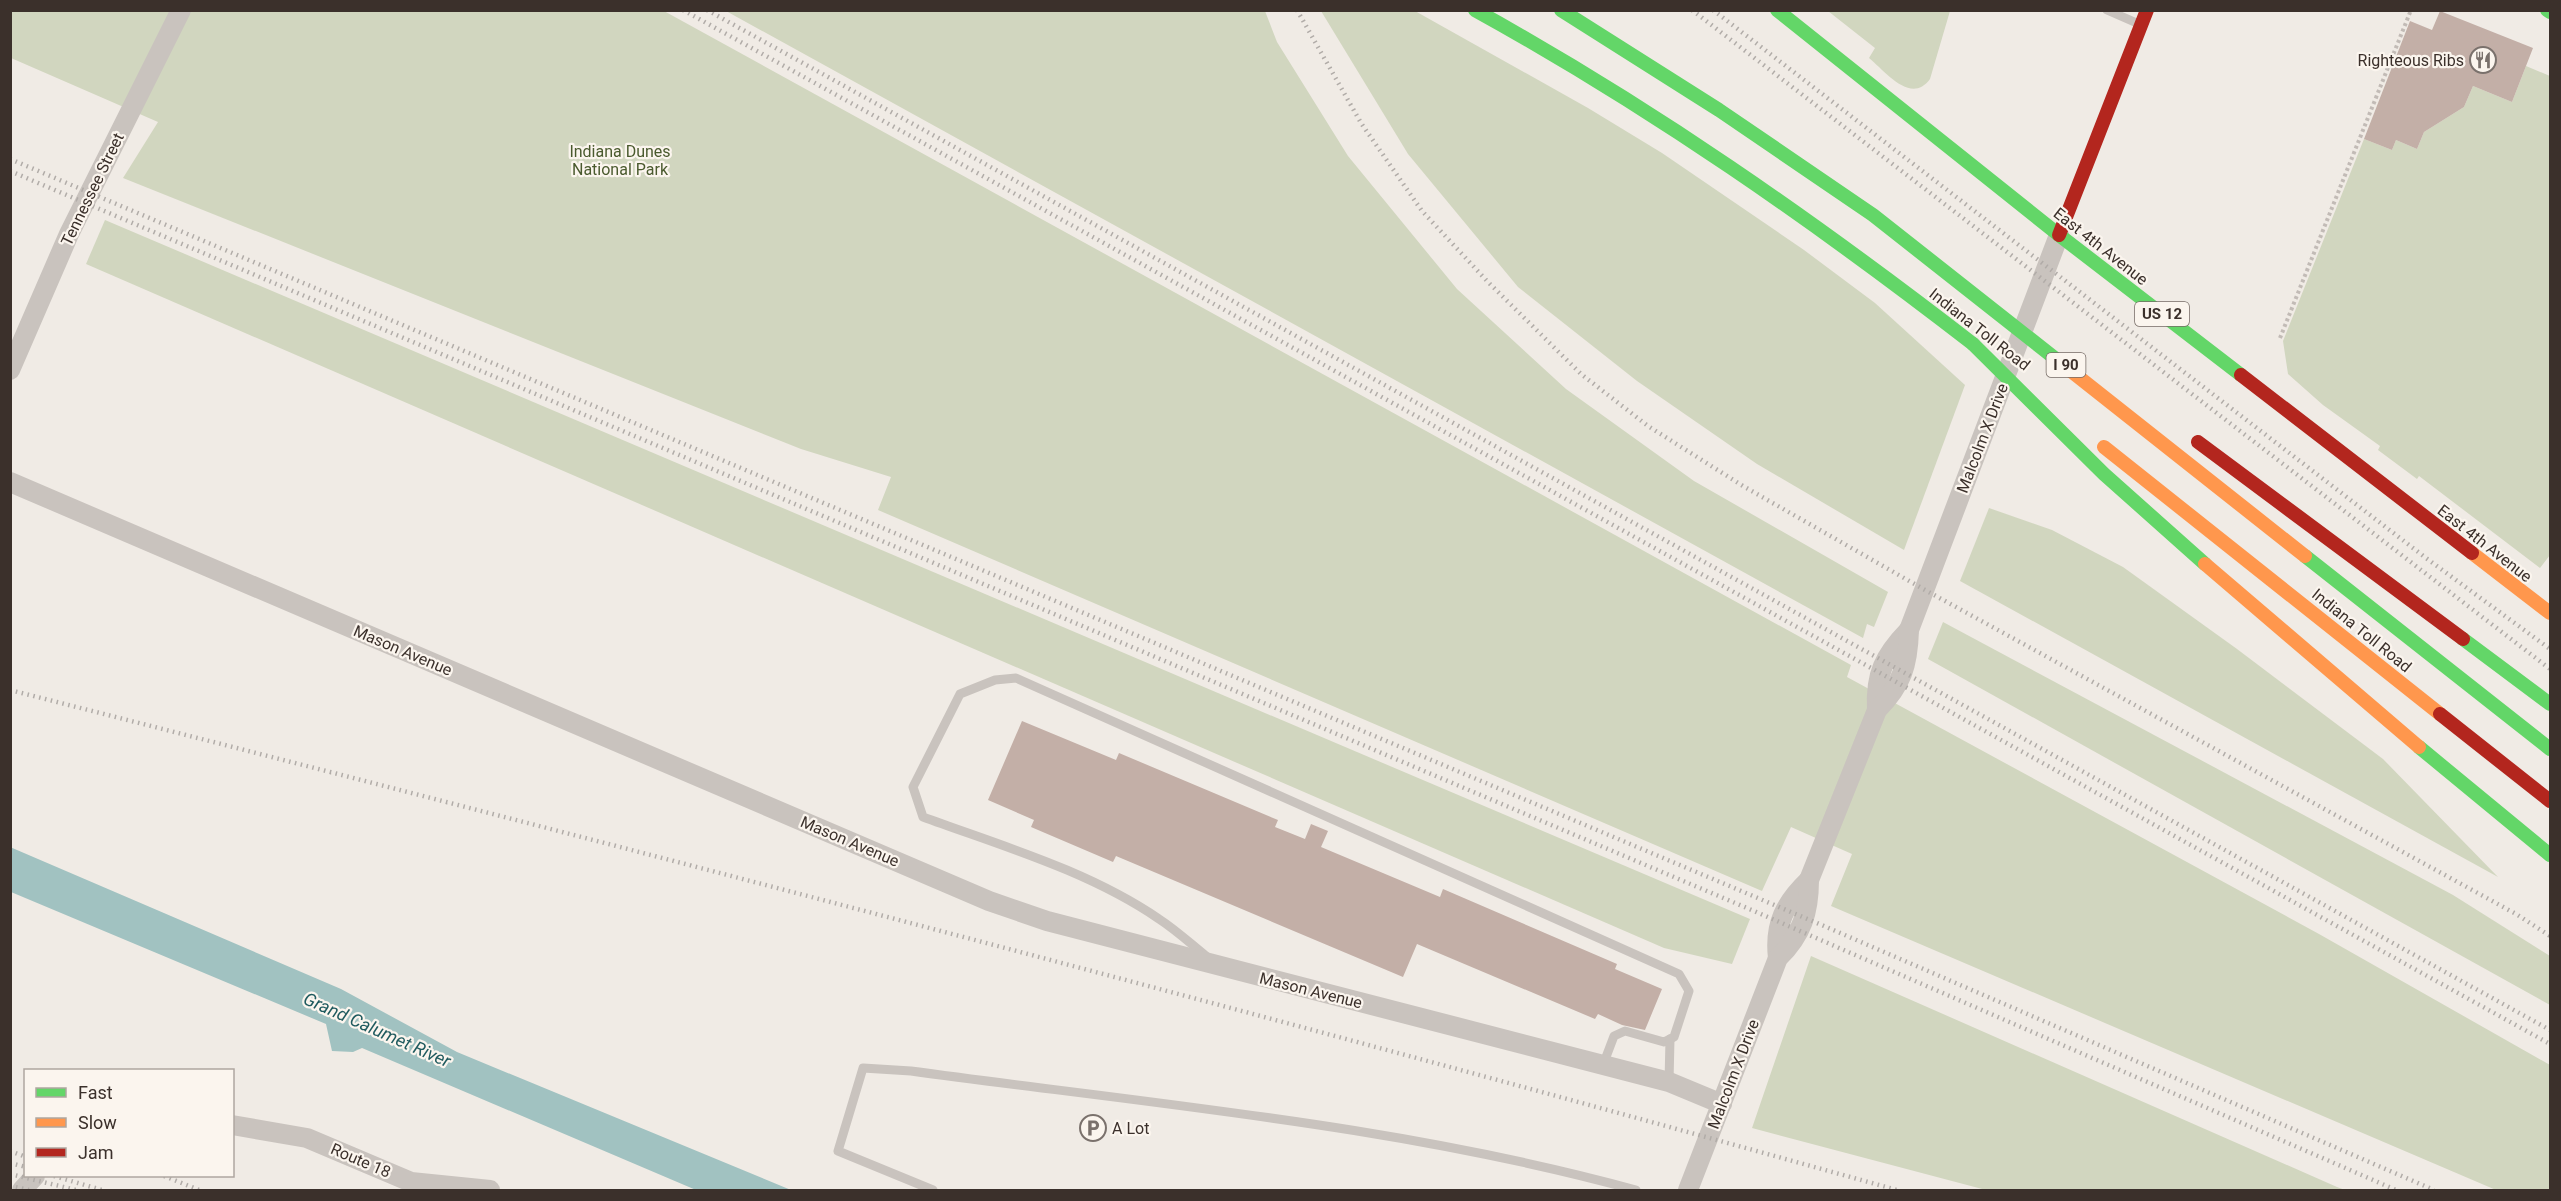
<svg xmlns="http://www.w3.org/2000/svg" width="2561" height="1201" viewBox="0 0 2561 1201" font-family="Roboto,sans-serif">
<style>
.green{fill:#d1d6bf}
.water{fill:#a1c2c1}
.building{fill:#c3afa7}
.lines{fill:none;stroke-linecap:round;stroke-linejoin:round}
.path{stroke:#c2bbb6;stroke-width:4;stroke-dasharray:3 3;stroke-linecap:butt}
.lane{stroke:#c9c3be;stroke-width:9}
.street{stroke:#c9c3be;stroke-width:20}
.fast{stroke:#63d668;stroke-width:14}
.slow{stroke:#ff974d;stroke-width:14}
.jam{stroke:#b3261e;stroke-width:14}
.rail{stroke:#b1aca8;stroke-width:4.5;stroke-dasharray:1.5 4.5;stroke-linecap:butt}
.fast-bridge{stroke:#63d668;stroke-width:14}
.slow-bridge{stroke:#ff974d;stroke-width:14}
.jam-bridge{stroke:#b3261e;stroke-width:14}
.labels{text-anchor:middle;stroke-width:4.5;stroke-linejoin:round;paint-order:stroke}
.shield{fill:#fbf5ee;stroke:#756b66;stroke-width:1.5}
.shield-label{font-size:15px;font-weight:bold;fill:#3b302b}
.poi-label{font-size:16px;fill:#3b302b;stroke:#fbf5ee;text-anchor:end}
.park-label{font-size:16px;fill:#4a5a2e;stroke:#fbf5ee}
.street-label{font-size:16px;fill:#3b302b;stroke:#fbf5ee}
.water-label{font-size:18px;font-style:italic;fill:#1f5a5e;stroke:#fbf5ee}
</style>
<rect width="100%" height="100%" fill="#f0ebe5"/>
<g class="green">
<polygon points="10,11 664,11 1851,665 1847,677 2319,934 2550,1065 2550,1190 2496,1190 1831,906 1852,854 1791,827 1762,891 878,510 891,477 801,449 123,178 158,122 11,58"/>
<polygon points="726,11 1265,11 1277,42 1348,156 1457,289 1566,389 1694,481 1888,592 1874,627 1867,624 1863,638"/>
<polygon points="1321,11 1415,11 1588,108 1662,153 1804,250 1875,303 1965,385 1904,550 1757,464 1637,381 1518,287 1408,154"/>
<path d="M1828 11H1950L1930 79C1911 105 1886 72 1869 58L1875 48Z"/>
<polygon points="2526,66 2550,76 2550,555 2540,568 2419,476 2417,479 2378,450 2380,446 2323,405 2288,374 2283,341 2364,139 2392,150 2396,140 2417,149 2424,132 2464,107 2473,86 2512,102"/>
<polygon points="105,220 1750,919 1732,964 1664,948 86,264"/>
<polygon points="1989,508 2052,530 2123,567 2237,649 2383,759 2498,877 1960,581"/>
<polygon points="1943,622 2453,895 2550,956 2550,1005 1928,659"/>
<polygon points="1811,956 2337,1187 2345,1190 1986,1190 1752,1128"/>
</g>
<polygon class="water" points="10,847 341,989 457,1052 791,1190 696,1190 362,1048 353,1052 332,1051 326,1024 11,892"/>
<g class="building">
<polygon points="2440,11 2533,48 2512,102 2473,86 2464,107 2424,132 2417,149 2396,140 2392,150 2364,139 2410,21 2432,30"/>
<polygon points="1022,721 1116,760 1119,753 1278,820 1275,827 1305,839 1311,824 1328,831 1321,847 1440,897 1443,889 1617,964 1615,969 1662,989 1645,1030 1622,1025 1598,1014 1595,1019 1417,944 1403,977 1116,856 1113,862 1031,827 1034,820 988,800"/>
</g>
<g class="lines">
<polyline class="path" points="2280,338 2411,10"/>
<g class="lane">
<polyline points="2107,10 2139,24"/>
<path d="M1206 956C1191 944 1176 930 1159 919 1089 871 1002 846 923 817L913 787 960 694 995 680 1016 678 1679 974 1689 991 1674 1037 1664 1042 1625 1031 1614 1036 1603 1065"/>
<polyline points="1669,1082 1670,1039"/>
<path d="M933 1190 838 1151 863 1068 911 1071C1153 1104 1399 1125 1636 1190"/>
</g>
<g class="street">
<polyline points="10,370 69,234 181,10"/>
<polyline points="10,482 989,901 1047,921 1669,1082 1722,1104"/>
<path d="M1877 710C1875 674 1884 656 1909 630"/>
<path d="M1778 958C1774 924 1785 903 1809 880"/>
<polyline points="232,1125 307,1138 411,1182 490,1190"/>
<polyline points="22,1190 35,1176"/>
<path d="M1688 1190 1778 958C1802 935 1809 912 1809 880L1877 710C1902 685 1908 665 1909 630L2059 235"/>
</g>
<g class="fast">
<path d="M1475 10C1651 107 1814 221 1973 344"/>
<polyline points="1777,10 2059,235 2241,375"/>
<polyline points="2547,10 2550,12"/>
</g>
<polyline class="slow" points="2472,553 2550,613"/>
<g class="jam">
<polyline points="2059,235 2147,10"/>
<polyline points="2241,375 2472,553"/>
</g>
<g class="rail">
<polyline points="683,10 2550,1044"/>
<polyline points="707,10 2550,1030"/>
<polyline points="1297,10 1361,123 1422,211 1488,282 1581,374 1648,426 1743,486 1925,590 2516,914 2550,936"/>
<polyline points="1692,10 2550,669"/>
<polyline points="1713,10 2426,558 2550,649"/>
<polyline points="10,159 1824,926 2434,1190"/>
<polyline points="10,171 1754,911 2396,1190"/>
<path d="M10 690C641 851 1270 1015 1897 1190"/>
<polyline points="10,1151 26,1157"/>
<polyline points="10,1163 26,1167"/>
<polyline points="10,1174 76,1190"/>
<polyline points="54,1176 102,1190"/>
<polyline points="164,1176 199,1190"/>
<polyline points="10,1186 29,1190"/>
</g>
<g class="fast-bridge">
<polyline points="1561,10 1719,110 1873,215 2071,371"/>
<polyline points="1973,344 2104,474 2205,564"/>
<polyline points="2305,556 2550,749"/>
<polyline points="2463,639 2550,704"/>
<polyline points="2419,747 2550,855"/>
</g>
<g class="slow-bridge">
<polyline points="2071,371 2305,556"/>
<polyline points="2104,447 2440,714"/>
<polyline points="2205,564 2419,747"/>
</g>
<g class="jam-bridge">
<polyline points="2198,442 2463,639"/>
<polyline points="2440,714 2550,801"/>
</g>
</g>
<defs>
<symbol id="restaurant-ring" viewBox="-11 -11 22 22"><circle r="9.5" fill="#fbf5ee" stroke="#7a716c" stroke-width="1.5"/><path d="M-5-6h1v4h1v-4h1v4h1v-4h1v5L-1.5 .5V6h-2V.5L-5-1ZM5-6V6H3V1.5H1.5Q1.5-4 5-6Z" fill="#7a716c"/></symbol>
<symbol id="parking-ring" viewBox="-11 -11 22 22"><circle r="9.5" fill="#fbf5ee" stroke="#7a716c" stroke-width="1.5"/><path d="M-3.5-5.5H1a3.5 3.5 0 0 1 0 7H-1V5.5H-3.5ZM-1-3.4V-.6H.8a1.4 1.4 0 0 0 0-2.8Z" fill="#7a716c"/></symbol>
</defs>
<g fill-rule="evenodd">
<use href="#restaurant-ring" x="2468" y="45" width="30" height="30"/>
<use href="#parking-ring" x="1078" y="1113" width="30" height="30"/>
</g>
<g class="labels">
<g class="shield">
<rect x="2135" y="302" width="54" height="24" rx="4.5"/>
<rect x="2046.5" y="353" width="39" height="24" rx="4.5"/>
</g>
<g class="shield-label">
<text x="2162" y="319">US 12</text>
<text x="2066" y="370">I 90</text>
</g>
<g class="poi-label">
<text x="2464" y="66">Righteous Ribs</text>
<text x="1112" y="1134" text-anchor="start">A Lot</text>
</g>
<g class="park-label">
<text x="620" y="157">Indiana Dunes<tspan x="620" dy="18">National Park</tspan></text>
</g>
<g class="street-label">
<text transform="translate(92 189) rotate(-64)" y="6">Tennessee Street</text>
<text transform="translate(2101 246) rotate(38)" y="6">East 4th Avenue</text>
<text transform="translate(1980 329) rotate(38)" y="6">Indiana Toll Road</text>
<text transform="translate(1982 438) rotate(-69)" y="6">Malcolm X Drive</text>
<text transform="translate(2485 543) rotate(38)" y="6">East 4th Avenue</text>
<text transform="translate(2362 630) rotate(39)" y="6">Indiana Toll Road</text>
<text transform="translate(403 650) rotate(23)" y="6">Mason Avenue</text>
<text transform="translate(850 841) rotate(23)" y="6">Mason Avenue</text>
<text transform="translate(1311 990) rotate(14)" y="6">Mason Avenue</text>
<text transform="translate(1733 1074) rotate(-69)" y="6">Malcolm X Drive</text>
<text transform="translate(361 1160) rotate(23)" y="6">Route 18</text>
</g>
<g class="water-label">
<text transform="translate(377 1030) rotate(24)" y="6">Grand Calumet River</text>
</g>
</g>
<rect width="2561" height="1201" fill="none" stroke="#3b302b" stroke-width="24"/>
<rect x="24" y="1069" width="210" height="108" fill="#fbf5ee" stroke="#aea6a0" stroke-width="1.5"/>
<rect x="36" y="1088" width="30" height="9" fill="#63d668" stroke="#aea6a0" stroke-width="1.5"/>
<text x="78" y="1099" font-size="18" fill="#3b302b">Fast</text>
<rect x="36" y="1118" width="30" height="9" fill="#ff974d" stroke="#aea6a0" stroke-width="1.5"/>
<text x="78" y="1129" font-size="18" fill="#3b302b">Slow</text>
<rect x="36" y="1148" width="30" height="9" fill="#b3261e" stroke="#aea6a0" stroke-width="1.5"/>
<text x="78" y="1159" font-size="18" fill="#3b302b">Jam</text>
</svg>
